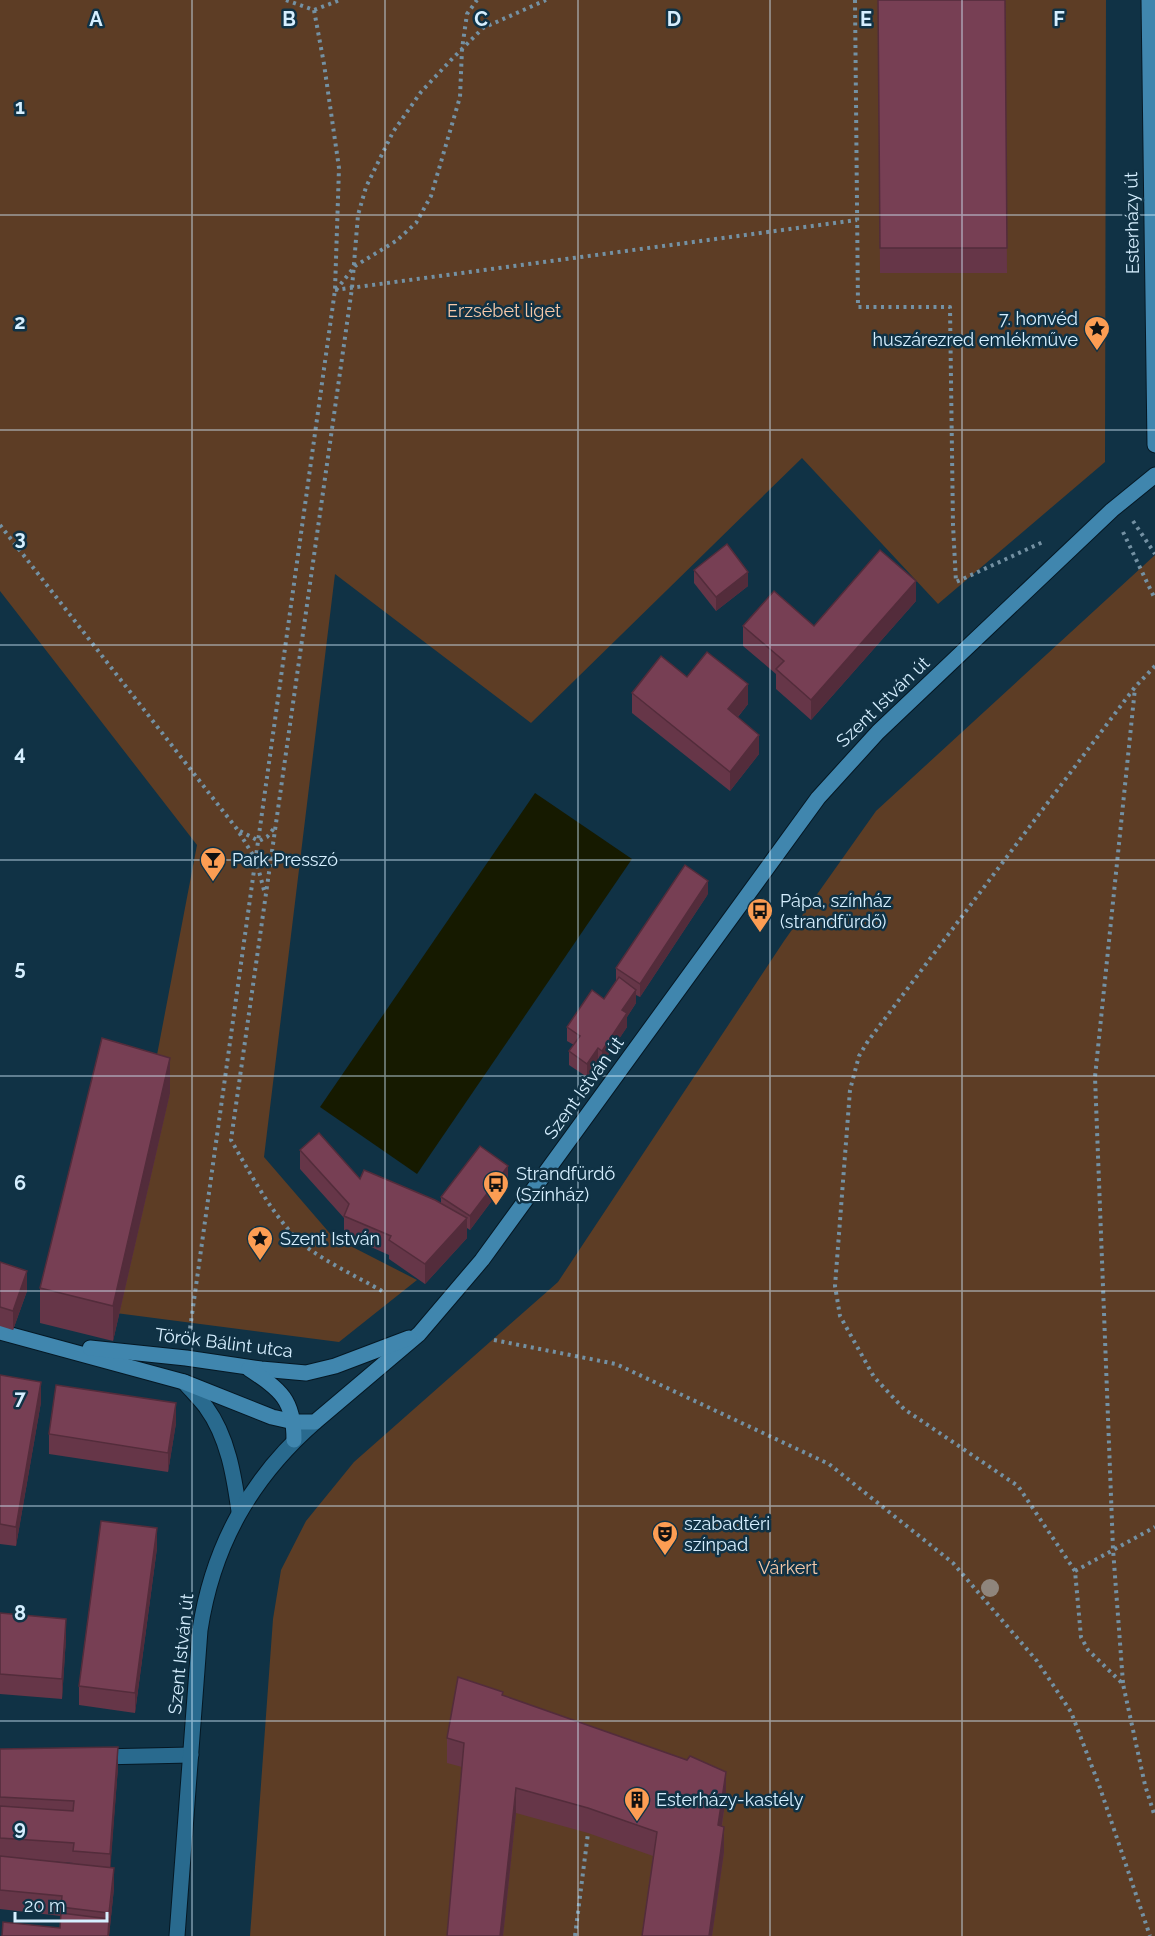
<svg xmlns="http://www.w3.org/2000/svg" width="1155" height="1936" viewBox="0 0 1155 1936" font-family="Raleway,sans-serif">
<style>
.green{fill:#5d3d25}
.water{fill:#161a00}
.lines{fill:none;stroke-linecap:round;stroke-linejoin:round}
.street-casing{stroke:#051824;stroke-width:17}
.secondary-casing{stroke:#051824;stroke-width:17}
.path{stroke:#7491a3;stroke-width:4;stroke-dasharray:3 4.5;stroke-linecap:butt}
.street{stroke:#296a8e;stroke-width:15}
.secondary{stroke:#4086ae;stroke-width:15}
.tree{fill:#8f857c}
.wall{fill:#663648;fill-rule:evenodd}
.shaded-wall{fill:#532c3b}
.building{fill:#773f54;stroke:#532c3b;stroke-width:1.5}
.grid{fill:none;stroke:#d6efff;stroke-width:1.5;stroke-opacity:0.55}
.labels{text-anchor:middle;stroke-width:5;stroke-linejoin:round;paint-order:stroke}
.street-label{font-size:18px;fill:#d6efff;stroke:#103245}
.park-label{font-size:18px;fill:#f7c9a9;stroke:#103245}
.poi-label{font-size:18px;fill:#d6efff;stroke:#103245;text-anchor:start}
.grid-label{font-size:20px;text-anchor:middle;font-weight:bold;fill:#d6efff;stroke:#103245;stroke-width:5;stroke-linejoin:round;paint-order:stroke}
</style>
<rect width="100%" height="100%" fill="#103245"/>
<g class="green">
<polygon points="0,0 1106,0 1105,462 938,604 802,458 531,723 335,574 264,1157 333,1237 417,1280 339,1342 108,1312 197,845 0,591"/>
<polygon points="1155,555 1155,1936 250,1936 273,1619 281,1570 306,1521 354,1462 558,1282 784,941 876,811"/>
</g>
<polygon class="water" points="535,793 632,859 417,1174 320,1107"/>
<g class="lines">
<defs>
<g id="street">
<path d="M184 1382C191 1390 199 1398 206 1407 228 1437 234 1476 239 1511"/>
<polyline points="99,1757 191,1755"/>
<path d="M177 1936 200 1630C213 1545 251 1478 315 1422"/>
</g>
<g id="secondary">
<polyline points="1149,0 1155,445"/>
<polyline points="0,1332 184,1382 272,1417 294,1422 315,1422 419,1334 482,1260 818,798 878,732 1112,510 1155,475"/>
<polyline points="90,1348 186,1358 261,1369 306,1373 335,1366 409,1338"/>
<path d="M249 1369C281 1390 294 1400 294 1440"/>
</g>
</defs>
<use href="#street" class="street-casing"/>
<use href="#secondary" class="secondary-casing"/>
<g class="path">
<polyline points="286,0 314,10 340,0"/>
<polyline points="855,0 858,307 950,307 953,525 956,582 1043,542"/>
<polyline points="335,290 857,220"/>
<polyline points="336,290 355,266 396,241 416,223 431,196 460,97 462,49 467,14 477,0"/>
<polyline points="1133,521 1155,554"/>
<polyline points="0,525 237,829 256,860 265,894"/>
<polyline points="1123,532 1155,599"/>
<polyline points="1155,666 1135,687 868,1041 859,1056 850,1090 835,1286 840,1316 874,1377 904,1409 1018,1486 1075,1571 1081,1637 1088,1650 1123,1684 1145,1785 1155,1817"/>
<polyline points="240,831 259,841 267,837 275,827"/>
<path d="M382 1291C358 1277 313 1256 295 1237 269 1209 250 1173 231 1140L352 288 358 215 366 187 393 132 421 92 451 60 483 28 546 0"/>
<polyline points="189,1336 335,290 339,168 324,64 314,10"/>
<polyline points="494,1340 616,1364 829,1464 953,1563 1037,1661 1071,1712 1099,1785 1150,1936"/>
<polyline points="1075,1571 1155,1527"/>
<polyline points="1123,1683 1113,1549 1095,1077 1135,688"/>
<polyline points="575,1936 588,1833"/>
</g>
<use href="#street" class="street"/>
<use href="#secondary" class="secondary"/>
</g>
<circle class="tree" cx="990" cy="1588" r="9"/>
<g class="wall">
<polygon points="878,0 1005,0 1007,273 880,273"/>
<polygon points="694,570 748,586 716,611 694,583"/>
<polygon points="916,601 811,720 776,689 776,674 743,646 743,626 814,626"/>
<polygon points="687,677 748,704 738,717 759,754 730,791 632,713 632,693"/>
<polygon points="708,894 640,997 636,995 636,1003 627,1017 627,1027 602,1064 598,1061 587,1077 569,1065 569,1051 574,1045 567,1041 567,1027 604,999 616,981 616,968"/>
<polygon points="170,1093 113,1341 40,1323 40,1288"/>
<polygon points="300,1150 360,1179 441,1204 441,1197 508,1179 470,1230 467,1228 467,1238 425,1284 389,1259 389,1255 344,1235 344,1218 300,1169"/>
<polygon points="0,1262 27,1291 13,1330 0,1326"/>
<polygon points="0,1375 41,1402 16,1546 0,1544"/>
<polygon points="176,1423 168,1472 49,1454 49,1434"/>
<polygon points="157,1548 135,1713 79,1705 79,1686"/>
<polygon points="0,1613 66,1638 62,1699 0,1694"/>
<polygon points="503,1695 726,1797 722,1826 724,1852 712,1936 642,1936 653,1856 588,1833 516,1813 503,1936 447,1936 462,1767 447,1763 447,1738"/>
<path d="M0 1749 118 1767 110 1868 114 1888 109 1936H2L60 1928 61 1916 0 1909ZM47 1861 73 1863V1864Z"/>
</g>
<g class="shaded-wall">
<polygon points="748,572 748,586 716,611 716,597"/>
<polygon points="916,581 916,601 811,720 811,700"/>
<polygon points="748,684 748,704 728,729 728,709"/>
<polygon points="759,735 759,754 730,791 730,772"/>
<polygon points="708,881 708,894 640,997 640,984"/>
<polygon points="636,990 636,1003 627,1017 627,1027 602,1064 602,1051 622,1010"/>
<polygon points="598,1048 598,1061 587,1077 587,1064"/>
<polygon points="170,1058 170,1093 113,1341 113,1306"/>
<polygon points="508,1166 508,1179 470,1230 470,1216"/>
<polygon points="467,1218 467,1238 425,1284 425,1264"/>
<polygon points="27,1271 27,1291 13,1330 13,1311"/>
<polygon points="41,1382 41,1402 16,1546 16,1527"/>
<polygon points="176,1403 176,1423 168,1472 168,1453"/>
<polygon points="157,1528 157,1548 135,1713 135,1693"/>
<polygon points="66,1619 66,1638 62,1699 62,1679"/>
<polygon points="118,1747 118,1767 110,1874 110,1854"/>
<polygon points="726,1772 726,1797 718,1850 718,1825"/>
<polygon points="516,1788 516,1813 503,1936 500,1936"/>
<polygon points="724,1827 724,1852 712,1936 709,1936"/>
<polygon points="114,1868 114,1888 109,1936 108,1936"/>
</g>
<g class="building">
<polygon points="878,0 1005,0 1007,248 880,248"/>
<polygon points="727,544 748,572 716,597 694,570"/>
<polygon points="880,550 916,581 811,700 776,669 784,661 743,626 774,591 814,626"/>
<polygon points="707,652 748,684 728,709 759,735 730,772 632,693 661,656 687,677"/>
<polygon points="685,865 708,881 640,984 616,968"/>
<polygon points="619,977 636,990 622,1010 627,1013 602,1051 598,1048 587,1064 569,1051 580,1036 567,1027 592,990 604,999"/>
<polygon points="102,1038 170,1058 113,1306 40,1288"/>
<polygon points="319,1133 360,1179 364,1170 435,1200 467,1218 425,1264 389,1240 391,1236 344,1216 349,1204 300,1150"/>
<polygon points="480,1146 508,1166 470,1216 441,1197"/>
<polygon points="0,1262 27,1271 13,1311 0,1307"/>
<polygon points="0,1375 41,1382 16,1527 0,1524"/>
<polygon points="56,1385 176,1403 168,1453 49,1434"/>
<polygon points="101,1521 157,1528 135,1693 79,1686"/>
<polygon points="0,1613 66,1619 62,1679 0,1674"/>
<polygon points="458,1677 503,1692 502,1695 687,1760 690,1756 726,1772 718,1825 724,1827 709,1936 642,1936 657,1832 588,1808 516,1788 500,1936 447,1936 464,1743 447,1738"/>
<polygon points="118,1747 110,1854 73,1851 74,1843 0,1838 0,1806 73,1811 74,1801 0,1797 0,1749"/>
<polygon points="0,1856 114,1868 109,1913 61,1907 62,1896 0,1890"/>
<polygon points="61,1913 109,1919 108,1936 2,1936 3,1922 60,1928"/>
</g>
<path class="grid" d="M192 0V1936M385 0V1936M578 0V1936M770 0V1936M962 0V1936M0 215H1155M0 430H1155M0 645H1155M0 860H1155M0 1076H1155M0 1291H1155M0 1506H1155M0 1721H1155"/>
<defs>
<symbol id="sight-pin" viewBox="-11 -11 22 30"><path d="M0 17L-7.5 6A9.5 9.5 0 1 1 7.5 6Z" fill="#fc9d53" stroke="#103245"/><path d="M0-6L1.8-2.2L6-1.7L2.9 1.2L3.7 5.4L0 3.3L-3.7 5.4L-2.9 1.2L-6-1.7L-1.8-2.2Z" fill="#111"/></symbol>
<symbol id="bar-pin" viewBox="-11 -11 22 30"><path d="M0 17L-7.5 6A9.5 9.5 0 1 1 7.5 6Z" fill="#fc9d53" stroke="#103245"/><path d="M-6-5H6L.8 .8V4.5H3.5V6h-7V4.5H-.8V.8Z" fill="#111"/></symbol>
<symbol id="bus-pin" viewBox="-11 -11 22 30"><path d="M0 17L-7.5 6A9.5 9.5 0 1 1 7.5 6Z" fill="#fc9d53" stroke="#103245"/><path d="M-5-6H5V4H4V6H2V4H-2V6H-4V4H-5ZM-3.5-4V0h7V-4ZM-3.5 1.2v1.5H-2V1.2ZM2 1.2v1.5H3.5V1.2Z" fill="#111"/></symbol>
<symbol id="theatre-pin" viewBox="-11 -11 22 30"><path d="M0 17L-7.5 6A9.5 9.5 0 1 1 7.5 6Z" fill="#fc9d53" stroke="#103245"/><path d="M-5-5.5Q0-4 5-5.5V0Q5 5 0 6Q-5 5-5 0ZM-3.3-2.5H-1v1.5H-3.3ZM1-2.5H3.3v1.5H1ZM-2.8 1Q0 5.5 2.8 1Z" fill="#111"/></symbol>
<symbol id="building-pin" viewBox="-11 -11 22 30"><path d="M0 17L-7.5 6A9.5 9.5 0 1 1 7.5 6Z" fill="#fc9d53" stroke="#103245"/><path d="M-4-6H4V6H1V3H-1V6H-4ZM-2.5-4.3h1.7v1.8h-1.7ZM.8-4.3h1.7v1.8H.8ZM-2.5-1h1.7V.8h-1.7ZM.8-1h1.7V.8H.8Z" fill="#111"/></symbol>
</defs>
<g fill-rule="evenodd">
<use href="#sight-pin" x="1082" y="314" width="30" height="40"/>
<use href="#bar-pin" x="198" y="845" width="30" height="40"/>
<use href="#bus-pin" x="745" y="896" width="30" height="40"/>
<use href="#bus-pin" x="481" y="1169" width="30" height="40"/>
<use href="#sight-pin" x="245" y="1224" width="30" height="40"/>
<use href="#theatre-pin" x="650" y="1519" width="30" height="40"/>
<use href="#building-pin" x="622" y="1785" width="30" height="40"/>
</g>
<g class="labels">
<g class="street-label">
<text transform="translate(1132 223) rotate(-91)" y="6">Esterházy út</text>
<text transform="translate(883 702) rotate(-44)" y="6">Szent István út</text>
<text transform="translate(584 1088) rotate(-54)" y="6">Szent István út</text>
<text transform="translate(224 1343) rotate(7)" y="6">Török Bálint utca</text>
<text transform="translate(181 1654) rotate(-84)" y="6">Szent István út</text>
</g>
<g class="park-label">
<text x="504" y="317">Erzsébet liget</text>
<text x="788" y="1574">Várkert</text>
</g>
<g class="poi-label">
<text x="1078" y="325" text-anchor="end">7. honvéd<tspan x="1078" dy="21">huszárezred emlékműve</tspan></text>
<text x="232" y="866">Park Presszó</text>
<text x="780" y="907">Pápa, színház<tspan x="780" dy="21">(strandfürdő)</tspan></text>
<text x="516" y="1180">Strandfürdő<tspan x="516" dy="21">(Színház)</tspan></text>
<text x="280" y="1245">Szent István</text>
<text x="684" y="1530">szabadtéri<tspan x="684" dy="21">színpad</tspan></text>
<text x="656" y="1806">Esterházy-kastély</text>
</g>
</g>
<g class="grid-label">
<text x="96" y="26">A</text>
<text x="289" y="26">B</text>
<text x="481" y="26">C</text>
<text x="674" y="26">D</text>
<text x="866" y="26">E</text>
<text x="1059" y="26">F</text>
<text x="20" y="114">1</text>
<text x="20" y="329">2</text>
<text x="20" y="545">3</text>
<text x="20" y="760">4</text>
<text x="20" y="975">5</text>
<text x="20" y="1190">6</text>
<text x="20" y="1405">7</text>
<text x="20" y="1620">8</text>
<text x="20" y="1835">9</text>
</g>
<path d="M15 1912v9h92v-9" fill="none" stroke="#d6efff" stroke-width="3"/>
<text x="24" y="1912" font-size="18" fill="#d6efff" stroke="#103245" stroke-width="4.5" paint-order="stroke">20 m</text>
</svg>
